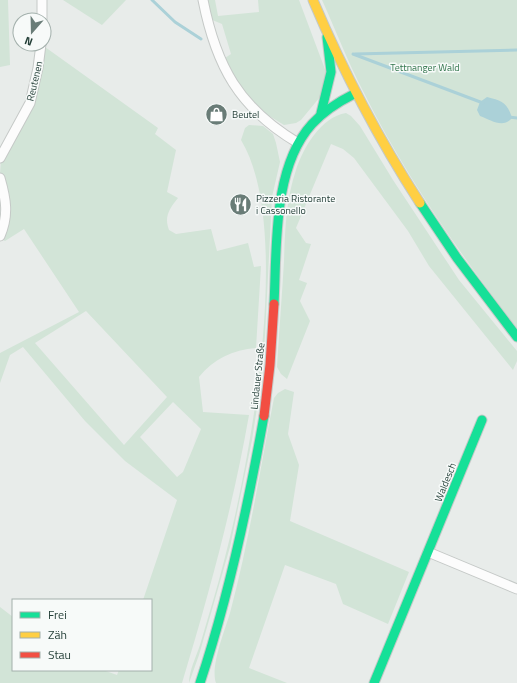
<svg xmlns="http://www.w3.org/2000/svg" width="517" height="683" viewBox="0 0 517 683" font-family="'Titillium Web',sans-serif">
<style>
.green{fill:#d2e4d7;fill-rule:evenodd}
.water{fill:#abd1d8}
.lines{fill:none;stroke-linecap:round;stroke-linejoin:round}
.stream{stroke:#abd1d8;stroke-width:3}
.street-casing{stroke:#c5c9c7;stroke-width:11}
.fast-casing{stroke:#c4c9c7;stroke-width:11}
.slow-casing{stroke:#c4c9c7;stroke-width:11}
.jam-casing{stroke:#c4c9c7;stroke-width:11}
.street{stroke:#fcfcfc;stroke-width:9}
.fast{stroke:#16e098;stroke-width:9}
.slow{stroke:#ffcf43;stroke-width:9}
.jam{stroke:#f24e42;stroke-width:9}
.labels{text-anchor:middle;stroke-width:3;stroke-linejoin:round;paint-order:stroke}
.park-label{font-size:10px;fill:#31754c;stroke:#f7faf9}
.street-label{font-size:10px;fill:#254039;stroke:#f7faf9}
.poi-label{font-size:10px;fill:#254039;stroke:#f7faf9;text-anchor:start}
</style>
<rect width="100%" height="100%" fill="#e8ecea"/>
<g class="green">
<polygon points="0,0 8,0 10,65 0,67"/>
<polygon points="63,0 126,0 102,25"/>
<polygon points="207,0 215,0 218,16 259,12 258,0 299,0 326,72 320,97 301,120 296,123 284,125 258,109 233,76 225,58 231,54 222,24 210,19"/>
<path d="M322 0H517V328C460 254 405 176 363 91 348 62 336 31 322 0Z"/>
<path d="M45 47 158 128 155 134 176 150 167 192 178 198C169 209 164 217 169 230L176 234 211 229 217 251 248 243 254 267 261 266 256 348C233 350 213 359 199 377L203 412 249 415C233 506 209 594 182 683H0V607L13 617V670H103L117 675 119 670H151V600H143L177 500 125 461 85 421 23 347 10 355 0 383V353L79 312 24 229 5 241 0 238 5 228 0 174 1 159 20 125ZM86 311 167 397 124 445 35 343ZM173 402 201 429 183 472 177 477 140 437Z"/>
<path d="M346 113 351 116 360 126 393 180 459 280 517 351V361L513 370 429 266 408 231 354 158 343 149 331 144 296 228 306 243 311 244 299 280 307 283 300 301 310 321 287 379 281 374 277 367C279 332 282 296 284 261 285 231 286 199 296 170 303 148 321 117 346 113Z"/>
<path d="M249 125 263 126 273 134 276 143 280 162 272 197 265 335 261 382 252 440 230 547 199 655 189 683C189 671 196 657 200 645 208 617 217 589 224 561 250 463 294 227 241 140L245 128Z"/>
<path d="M285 389 294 392 288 434 299 465 290 521 409 572 388 624 343 604 336 584 285 565 249 668 287 683H216C210 667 225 630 230 613 249 542 260 470 274 398L278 393Z"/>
</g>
<path class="water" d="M487 97C502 101 507 102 512 118 503 129 491 120 480 116L477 110 480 102Z"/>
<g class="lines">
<g class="stream">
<polyline points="152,0 175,22 201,39"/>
<polyline points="353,54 483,103"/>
<polyline points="355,54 517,50"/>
<polyline points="509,117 517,118"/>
</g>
<defs>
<g id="street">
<polyline points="42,0 42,20"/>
<path d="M203 0C216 66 239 108 298 143"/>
<polyline points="0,158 30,103 38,68 41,44"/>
<path d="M0 178C6 199 9 215 0 236"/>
<polyline points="428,552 517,589"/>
</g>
<g id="fast">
<polyline points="321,113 331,72 327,37"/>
<polyline points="420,203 457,258 517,337"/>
<path d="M274 304C277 249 272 168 312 124 324 111 338 102 354 94"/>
<path d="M200 683C229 596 248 506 264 416"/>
<polyline points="374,683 482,420"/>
</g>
<path id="slow" d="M313 0C343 71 378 138 420 203"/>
<polyline id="jam" points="264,416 270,365 274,304"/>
</defs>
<use href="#street" class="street-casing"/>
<use href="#fast" class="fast-casing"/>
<use href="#slow" class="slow-casing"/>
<use href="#jam" class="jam-casing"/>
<use href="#street" class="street"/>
<use href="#fast" class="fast"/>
<use href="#slow" class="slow"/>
<use href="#jam" class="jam"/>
</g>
<defs>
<symbol id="shop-disc" viewBox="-11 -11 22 22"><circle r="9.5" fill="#697c77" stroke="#f7faf9"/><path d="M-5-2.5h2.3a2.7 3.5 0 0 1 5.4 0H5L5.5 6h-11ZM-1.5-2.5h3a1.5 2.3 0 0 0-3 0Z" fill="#fff"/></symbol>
<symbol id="restaurant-disc" viewBox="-11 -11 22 22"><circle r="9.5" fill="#697c77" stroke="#f7faf9"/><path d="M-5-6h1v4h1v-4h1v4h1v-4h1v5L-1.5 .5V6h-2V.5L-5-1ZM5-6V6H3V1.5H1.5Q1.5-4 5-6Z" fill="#fff"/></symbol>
</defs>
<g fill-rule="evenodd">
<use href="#shop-disc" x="204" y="102" width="25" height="25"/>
<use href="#restaurant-disc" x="228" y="192" width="25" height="25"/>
</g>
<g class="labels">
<g class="park-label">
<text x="425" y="71">Tettnanger Wald</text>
</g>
<g class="street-label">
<text transform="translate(34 81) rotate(-77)" y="4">Reutenen</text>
<text transform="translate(257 376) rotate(-84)" y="4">Lindauer Straße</text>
<text transform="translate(445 482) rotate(-68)" y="4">Waldesch</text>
</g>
<g class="poi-label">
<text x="232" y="118">Beutel</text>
<text x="256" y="202">Pizzeria Ristorante<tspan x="256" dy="12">i Cassonello</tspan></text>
</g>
</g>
<rect x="12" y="599" width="140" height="72" fill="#f7faf9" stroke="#a3b0ac"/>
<rect x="20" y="612" width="20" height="6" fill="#16e098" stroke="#a3b0ac"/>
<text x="48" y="619" font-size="12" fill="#254039">Frei</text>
<rect x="20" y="632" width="20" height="6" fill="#ffcf43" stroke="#a3b0ac"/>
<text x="48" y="639" font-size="12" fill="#254039">Zäh</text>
<rect x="20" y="652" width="20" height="6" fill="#f24e42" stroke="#a3b0ac"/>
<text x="48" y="659" font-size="12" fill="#254039">Stau</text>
<g transform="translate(32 32) rotate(200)"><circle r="19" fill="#f7faf9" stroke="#a3b0ac"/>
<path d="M0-3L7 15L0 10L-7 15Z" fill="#697c77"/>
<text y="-6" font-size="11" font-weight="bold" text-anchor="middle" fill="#254039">N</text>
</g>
</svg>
